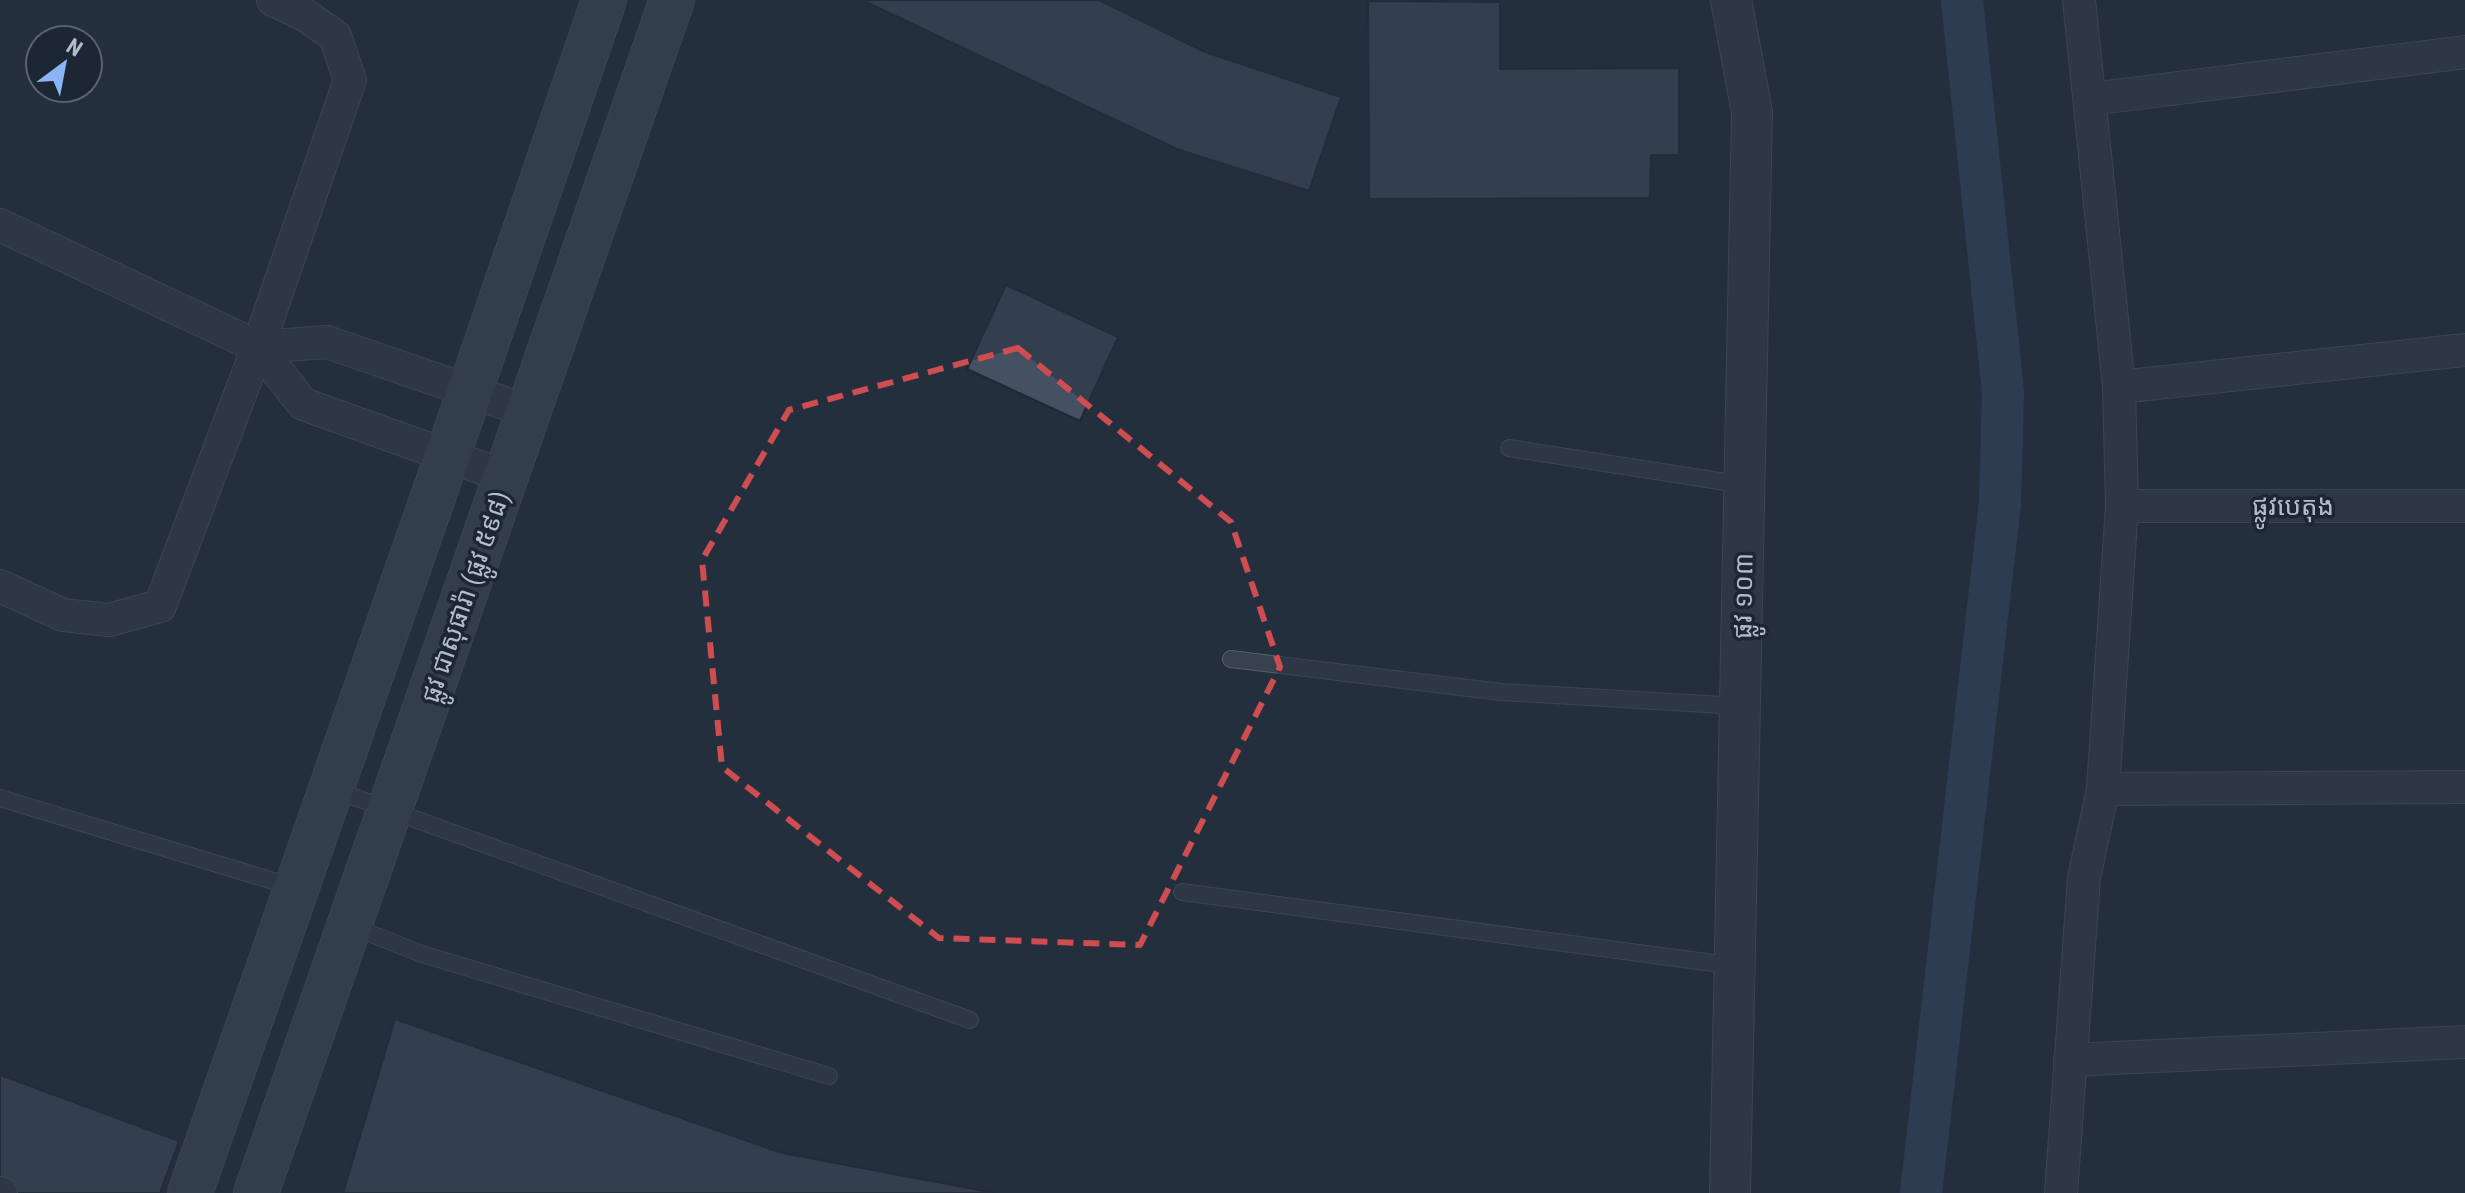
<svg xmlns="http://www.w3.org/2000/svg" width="2465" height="1193" viewBox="0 0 2465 1193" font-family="'Roboto Condensed','Noto Sans Khmer',sans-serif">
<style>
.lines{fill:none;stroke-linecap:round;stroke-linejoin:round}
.canal{stroke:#394c67;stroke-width:42}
.building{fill:#455162;stroke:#1f2835;stroke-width:2}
.service-casing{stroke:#565f6c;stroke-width:18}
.minor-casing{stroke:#565f6c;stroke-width:34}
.tertiary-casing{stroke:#565f6c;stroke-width:42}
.secondary-casing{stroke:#565f6c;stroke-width:46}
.service{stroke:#38414e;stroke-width:16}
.minor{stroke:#38414e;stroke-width:32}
.tertiary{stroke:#38414e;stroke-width:40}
.secondary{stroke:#465061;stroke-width:44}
.marked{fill:none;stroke:#ce4d50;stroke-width:6;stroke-dasharray:16 10;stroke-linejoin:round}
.labels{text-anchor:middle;stroke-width:7;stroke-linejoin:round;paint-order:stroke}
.street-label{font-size:26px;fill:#b4bcc9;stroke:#1d2633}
</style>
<rect width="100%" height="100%" fill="#242f3e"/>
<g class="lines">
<polyline class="canal" points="1921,1193 2000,503 2003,392 1962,0"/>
</g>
<g class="building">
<polygon points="862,0 1099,0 1205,52 1341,97 1309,191 1177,149"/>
<polygon points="1368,0 1500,0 1500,2 1368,1"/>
<polygon points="1368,1 1500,2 1500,69 1679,68 1679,155 1651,155 1650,198 1369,199"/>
<polygon points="1006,285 1118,337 1080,421 967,369"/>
<polygon points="395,1019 782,1153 995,1193 343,1193"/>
<polygon points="0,1075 179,1141 160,1193 18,1193 0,1186"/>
</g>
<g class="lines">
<defs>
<g id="service">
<polyline points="1509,448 1745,485"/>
<polyline points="1231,659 1501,692 1739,706"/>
<polyline points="332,789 970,1020"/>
<polyline points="0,798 293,887"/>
<polyline points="1182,892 1736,966"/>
<polyline points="351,926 422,954 829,1076"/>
</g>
<g id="minor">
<polyline points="2091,99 2465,52"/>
<polyline points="0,225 258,347 303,404 507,477"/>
<polyline points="258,347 327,342 530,412"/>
<polyline points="2119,387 2465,350"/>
<polyline points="2122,506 2465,506"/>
<polyline points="0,586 63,615 109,620 160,606 258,347 350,80 335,36 305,15 273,0"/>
<polyline points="2103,789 2465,787"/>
<polyline points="2070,1060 2465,1042"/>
<polyline points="0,1193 1,1193"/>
<polyline points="2061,1193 2084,878 2103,789 2122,506 2119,387 2079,0"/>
</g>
<polyline id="tertiary" points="1730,1193 1752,112 1731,0"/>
<g id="secondary">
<polyline points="190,1193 470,391 604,0"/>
<polyline points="256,1193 672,0"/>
</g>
</defs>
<use href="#service" class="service-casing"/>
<use href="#minor" class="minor-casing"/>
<use href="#tertiary" class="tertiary-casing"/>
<use href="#secondary" class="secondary-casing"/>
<use href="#service" class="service"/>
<use href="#minor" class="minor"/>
<use href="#tertiary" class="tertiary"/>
<use href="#secondary" class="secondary"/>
</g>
<path d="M0 0H2465V1193H0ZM1018 348 1231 522 1280 667 1140 945 939 938 722 767 702 560 789 410Z" fill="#242f3e" fill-opacity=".55" fill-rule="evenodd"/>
<path class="marked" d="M1018 348 1231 522 1280 667 1140 945 939 938 722 767 702 560 789 410Z"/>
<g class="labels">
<g class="street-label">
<text x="2293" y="515">ផ្លូវបេតុង</text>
<text transform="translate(1743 596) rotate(-89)" y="9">ផ្លូវ ១០៣</text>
<text transform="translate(465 597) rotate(-71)" y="9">ផ្លូវ ជាសុផារ៉ា (ផ្លូវ ៥៩៨)</text>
</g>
</g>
<g transform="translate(64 64) rotate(32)"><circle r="38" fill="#1d2633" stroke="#59626f" stroke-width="2"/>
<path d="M0-6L14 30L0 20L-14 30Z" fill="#8ab4f8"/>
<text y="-12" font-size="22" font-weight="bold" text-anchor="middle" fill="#b4bcc9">N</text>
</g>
</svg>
